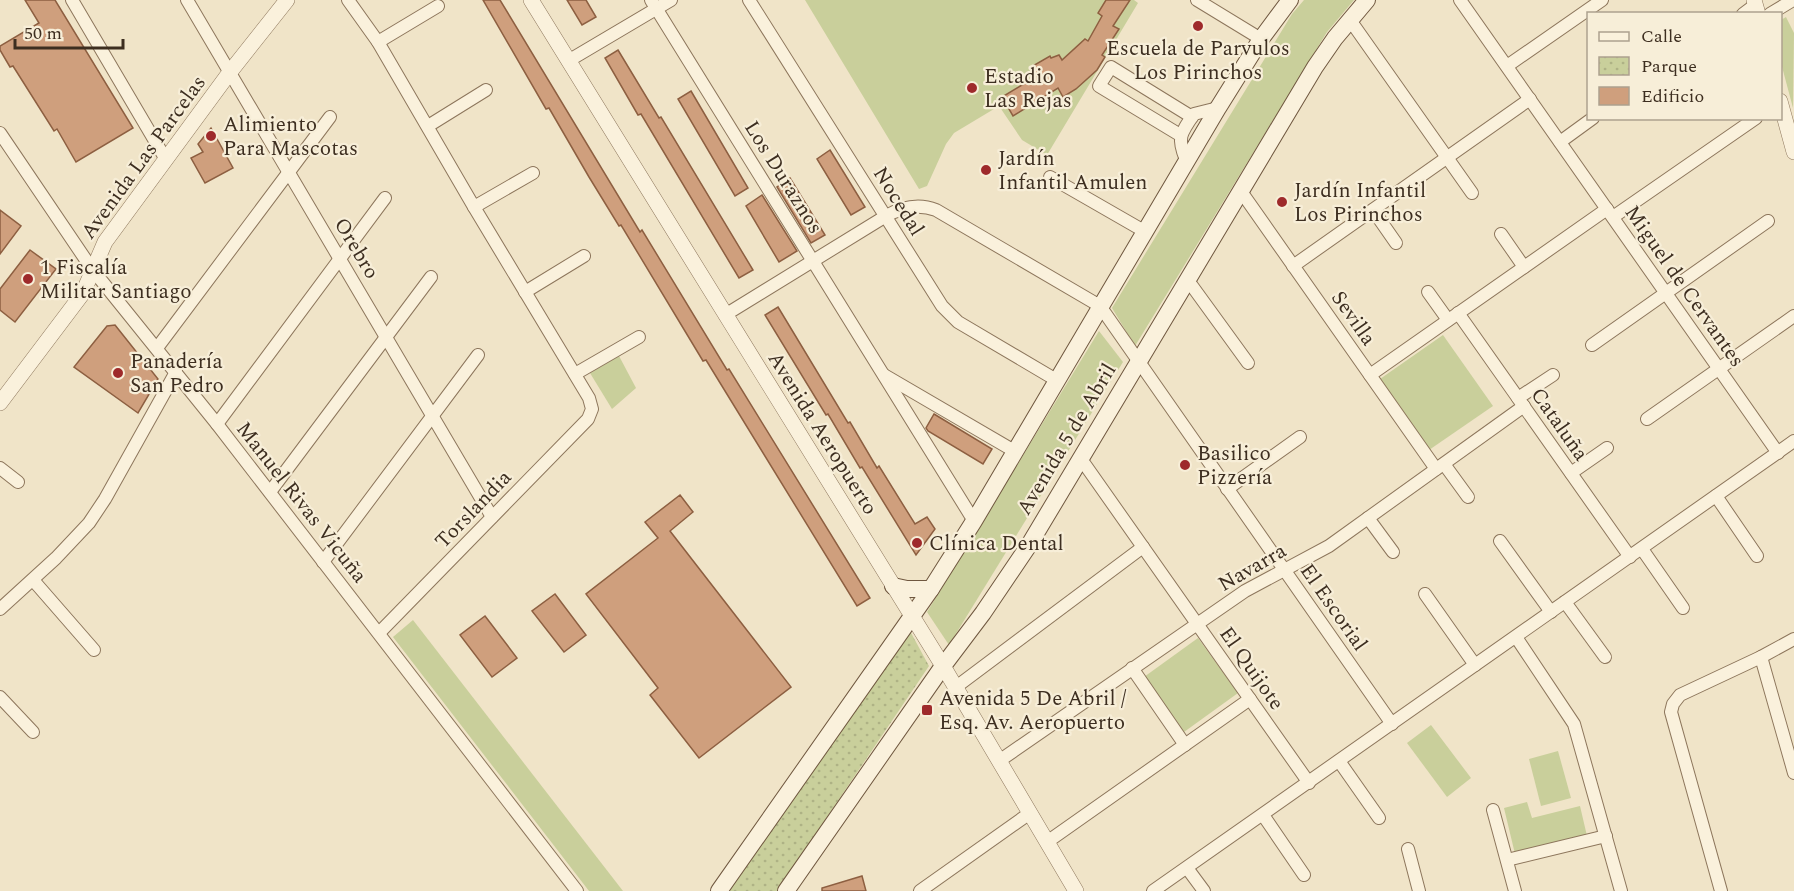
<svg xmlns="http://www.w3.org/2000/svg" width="1794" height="891" viewBox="0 0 1794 891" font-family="Spectral,serif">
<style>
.grass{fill:#c9cf9b}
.park{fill:url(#park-dots)}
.building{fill:#cf9f7d;stroke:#8d5f41;stroke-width:1.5}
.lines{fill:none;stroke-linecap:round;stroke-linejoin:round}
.minor-casing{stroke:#8d765c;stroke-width:14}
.tertiary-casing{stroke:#8d765c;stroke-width:16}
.secondary-casing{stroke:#6f573f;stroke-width:18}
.minor{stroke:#faf1dc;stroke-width:12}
.tertiary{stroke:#faf1dc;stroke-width:15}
.secondary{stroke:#faf1dc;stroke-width:16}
.poi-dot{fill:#9e2a2b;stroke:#f7eed8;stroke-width:2}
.labels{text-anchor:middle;stroke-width:4.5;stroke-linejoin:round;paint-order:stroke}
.poi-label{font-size:21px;fill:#3d2e20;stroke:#f7eed8;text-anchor:start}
.street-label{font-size:21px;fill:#3d2e20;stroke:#f7eed8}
</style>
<defs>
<pattern id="park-dots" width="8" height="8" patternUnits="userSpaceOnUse" patternTransform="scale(1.5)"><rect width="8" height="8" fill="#c9cf9b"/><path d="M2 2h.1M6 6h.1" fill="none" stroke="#aeb285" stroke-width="1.8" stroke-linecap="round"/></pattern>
</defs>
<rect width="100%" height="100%" fill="#f0e4c8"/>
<g class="grass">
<polygon points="805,0 1134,0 1138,3 1047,155 1022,140 999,106 954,133 946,144 927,186 919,189"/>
<polygon points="1304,0 1354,0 1327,32 1135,346 1112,308 1292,14"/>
<polygon points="1786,17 1794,33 1793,108 1781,63 1781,20"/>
<polygon points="1099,331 1123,362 949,645 927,612"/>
<polygon points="1443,335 1493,406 1429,450 1380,379"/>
<polygon points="619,356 636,388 612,409 590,373"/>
<polygon points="413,620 623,891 589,891 393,637"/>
<polygon points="1198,638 1238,693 1184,732 1144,677"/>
<polygon points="1431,725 1471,778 1447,797 1407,743"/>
<polygon points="1558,751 1571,798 1541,806 1529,759"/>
<polygon points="1527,802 1532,818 1580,806 1587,836 1515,854 1504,808"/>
</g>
<polygon class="park" points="910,631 929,666 777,891 728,891"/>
<g class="building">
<polygon points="25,0 55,0 133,128 76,162 57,129 54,131 13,66 10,67 0,50 0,46 39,23"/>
<polygon points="483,0 500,0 640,232 642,230 727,370 729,369 870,598 857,606 706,360 703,361 621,225 619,226 589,177 549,108 546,109"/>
<polygon points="567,0 586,0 596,17 582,25"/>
<polygon points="1106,0 1130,0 1113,26 1119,29 1102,55 1105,57 1097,70 1076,89 1063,97 1058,88 1013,116 1002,97 1037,76 1031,67 1050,56 1051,58 1059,55 1062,60 1085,39 1088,41 1102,16 1098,13"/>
<polygon points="618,50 659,118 661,117 753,270 739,278 641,114 638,115 605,58"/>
<polygon points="691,91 748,188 735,196 678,99"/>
<polygon points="211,128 233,168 205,183 191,158 203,152 198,144"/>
<polygon points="830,150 865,207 851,215 817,159"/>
<polygon points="790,178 825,235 811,243 777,187"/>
<polygon points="762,195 797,251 779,262 746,206"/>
<polygon points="0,210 21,226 0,254"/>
<polygon points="30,250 56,269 15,322 0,310 0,289"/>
<polygon points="778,307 848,423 850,422 877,468 879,466 915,524 927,517 935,529 916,555 862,467 860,468 828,414 826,415 765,315"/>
<polygon points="115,325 158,379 138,413 74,367 107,326"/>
<polygon points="934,414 992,449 983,464 928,431 926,428"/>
<polygon points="680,495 693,512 670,531 791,687 699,758 650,695 658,688 586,594 658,538 645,522"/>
<polygon points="555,594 586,635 564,652 532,611"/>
<polygon points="485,616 517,658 492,677 460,635"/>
<polygon points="862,876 866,891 822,891 822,888"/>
</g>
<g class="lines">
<defs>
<g id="minor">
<polyline points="72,0 165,158"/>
<polyline points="187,0 492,517"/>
<polyline points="348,0 378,42 474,207 589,398 592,409 588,419 379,633"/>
<polyline points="651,0 974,521"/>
<polyline points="749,0 942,306 958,322 1058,381"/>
<polyline points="1197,0 1261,39"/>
<polyline points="1460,0 1778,453"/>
<polyline points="1743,14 1755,5"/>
<polyline points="1770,14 1793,0"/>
<polyline points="1350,20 1472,193"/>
<polyline points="378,42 438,6"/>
<polyline points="568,61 671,0"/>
<polyline points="1507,66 1602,0"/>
<polyline points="428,126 486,90"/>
<polyline points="0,133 92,269 217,424 577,891"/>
<polyline points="1180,135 1099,86 1111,67 1192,117"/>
<polyline points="1560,142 1593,118"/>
<path d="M1186 160C1177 138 1180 134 1194 114L1218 108"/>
<polyline points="1050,177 1144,231"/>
<polyline points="1240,190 1436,469"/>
<polyline points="474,207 533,173"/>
<polyline points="1373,210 1396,243"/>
<polyline points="1613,217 1756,118"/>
<polyline points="1501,234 1524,267"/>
<polyline points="1293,266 1530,99"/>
<polyline points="1187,279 1248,363"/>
<polyline points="525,292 584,256"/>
<polyline points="1428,292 1448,320"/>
<polyline points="1458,313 1630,557"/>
<path d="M725 315 886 216C902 207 918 203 936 210L1100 306 1392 724"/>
<polyline points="1592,345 1768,221"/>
<polyline points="157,348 330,117"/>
<polyline points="575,374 639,337"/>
<polyline points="884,375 1016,452"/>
<polyline points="1370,375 1607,209"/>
<polyline points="1518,398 1553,375"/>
<polyline points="1647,419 1794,316"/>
<polyline points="217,424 385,198"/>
<polyline points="1081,459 1309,783"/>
<polyline points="1444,464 1468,497"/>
<polyline points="0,468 18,482"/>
<polyline points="1571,473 1607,448"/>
<polyline points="1227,489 1300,437"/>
<polyline points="270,492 431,277"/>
<polyline points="1716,496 1757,556"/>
<polyline points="1368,518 1393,552"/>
<polyline points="1500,541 1551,612"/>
<polyline points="1642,549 1683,608"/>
<polyline points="323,562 478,355"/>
<polyline points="33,580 94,650"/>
<polyline points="1425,594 1475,665"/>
<polyline points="1565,602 1605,657"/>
<polyline points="0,609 56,558 89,523 105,499 176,372"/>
<polyline points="1516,637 1574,724 1621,891"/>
<polyline points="1761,657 1794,773"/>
<polyline points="1132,668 1185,745"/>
<polyline points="956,687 1143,547"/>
<polyline points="0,697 33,732"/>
<polyline points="999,761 1245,591 1329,546 1524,406"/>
<polyline points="1339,761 1379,818"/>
<polyline points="1493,810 1515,891"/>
<polyline points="1263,815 1304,875"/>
<polyline points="1047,842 1250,699"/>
<polyline points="1408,849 1419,891"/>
<polyline points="1507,860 1606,836"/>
<polyline points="1187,868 1204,891"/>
<polyline points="920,891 1030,813"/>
<polyline points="1153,891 1794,441"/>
<polyline points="1721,891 1671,712 1673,704 1680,695 1761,657 1794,639"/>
</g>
<g id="tertiary">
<polyline points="531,0 943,666 1076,891"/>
<polyline points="1754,0 1758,14"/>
<polyline points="1780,101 1794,152"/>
<polyline points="0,403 83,293 105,242 230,72 287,0"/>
</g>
<g id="secondary">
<polyline points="893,586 907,589 931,589"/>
<polyline points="719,891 931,589 974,521 1218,108 1261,39 1290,0"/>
<polyline points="786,891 943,666 983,613 1029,545 1315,67 1335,38 1367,0"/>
</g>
</defs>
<use href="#minor" class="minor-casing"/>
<use href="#tertiary" class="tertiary-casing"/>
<use href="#secondary" class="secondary-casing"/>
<use href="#minor" class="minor"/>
<use href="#tertiary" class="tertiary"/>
<use href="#secondary" class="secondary"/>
</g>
<g class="poi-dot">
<circle cx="1198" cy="26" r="6"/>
<circle cx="972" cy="88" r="6"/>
<circle cx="211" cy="136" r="6"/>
<circle cx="986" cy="170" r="6"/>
<circle cx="1282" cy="202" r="6"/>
<circle cx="28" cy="279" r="6"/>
<circle cx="118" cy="373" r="6"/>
<circle cx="1185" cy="465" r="6"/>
<circle cx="917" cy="543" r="6"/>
<rect x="921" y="704" width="12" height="12" rx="3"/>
</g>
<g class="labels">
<g class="poi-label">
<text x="1198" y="55" text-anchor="middle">Escuela de Parvulos<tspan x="1198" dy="24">Los Pirinchos</tspan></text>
<text x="984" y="83">Estadio<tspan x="984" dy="24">Las Rejas</tspan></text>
<text x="223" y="131">Alimiento<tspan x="223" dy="24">Para Mascotas</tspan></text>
<text x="998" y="165">Jardín<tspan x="998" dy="24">Infantil Amulen</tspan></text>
<text x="1294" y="197">Jardín Infantil<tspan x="1294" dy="24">Los Pirinchos</tspan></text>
<text x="40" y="274">1 Fiscalía<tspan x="40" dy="24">Militar Santiago</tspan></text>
<text x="130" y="368">Panadería<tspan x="130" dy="24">San Pedro</tspan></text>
<text x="1197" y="460">Basilico<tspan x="1197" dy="24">Pizzería</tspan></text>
<text x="929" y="550">Clínica Dental</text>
<text x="939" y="705">Avenida 5 De Abril /<tspan x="939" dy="24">Esq. Av. Aeropuerto</tspan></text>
</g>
<g class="street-label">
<text transform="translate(143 157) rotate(-54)" y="7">Avenida Las Parcelas</text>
<text transform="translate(784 177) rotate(58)" y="7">Los Duraznos</text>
<text transform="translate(899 201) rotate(58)" y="7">Nocedal</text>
<text transform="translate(357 248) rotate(59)" y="7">Orebro</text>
<text transform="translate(1685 286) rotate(55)" y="7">Miguel de Cervantes</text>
<text transform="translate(1354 318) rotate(55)" y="7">Sevilla</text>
<text transform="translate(1560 424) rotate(55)" y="7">Cataluña</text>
<text transform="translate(823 433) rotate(58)" y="7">Avenida Aeropuerto</text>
<text transform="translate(1066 439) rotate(-59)" y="7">Avenida 5 de Abril</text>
<text transform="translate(302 502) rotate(52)" y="7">Manuel Rivas Vicuña</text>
<text transform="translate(473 509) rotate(-46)" y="7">Torslandia</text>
<text transform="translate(1252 567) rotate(-30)" y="7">Navarra</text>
<text transform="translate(1334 607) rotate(55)" y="7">El Escorial</text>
<text transform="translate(1252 668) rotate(55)" y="7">El Quijote</text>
</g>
</g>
<rect x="1587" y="12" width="195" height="108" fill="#f7eed8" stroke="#ada18e" stroke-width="1.5"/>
<rect x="1599" y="32" width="30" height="9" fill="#faf1dc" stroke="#ada18e" stroke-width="1.5"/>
<text x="1641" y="42" font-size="18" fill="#3d2e20">Calle</text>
<rect x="1599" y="57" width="30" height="18" fill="url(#park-dots)" stroke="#ada18e" stroke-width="1.5"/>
<text x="1641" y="72" font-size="18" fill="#3d2e20">Parque</text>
<rect x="1599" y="87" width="30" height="18" fill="#cf9f7d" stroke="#ada18e" stroke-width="1.5"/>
<text x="1641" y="102" font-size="18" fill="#3d2e20">Edificio</text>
<path d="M15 39v9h108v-9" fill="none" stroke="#3d2e20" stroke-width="3"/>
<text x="24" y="39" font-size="18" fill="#3d2e20" stroke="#f7eed8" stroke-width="4.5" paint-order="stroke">50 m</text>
</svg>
